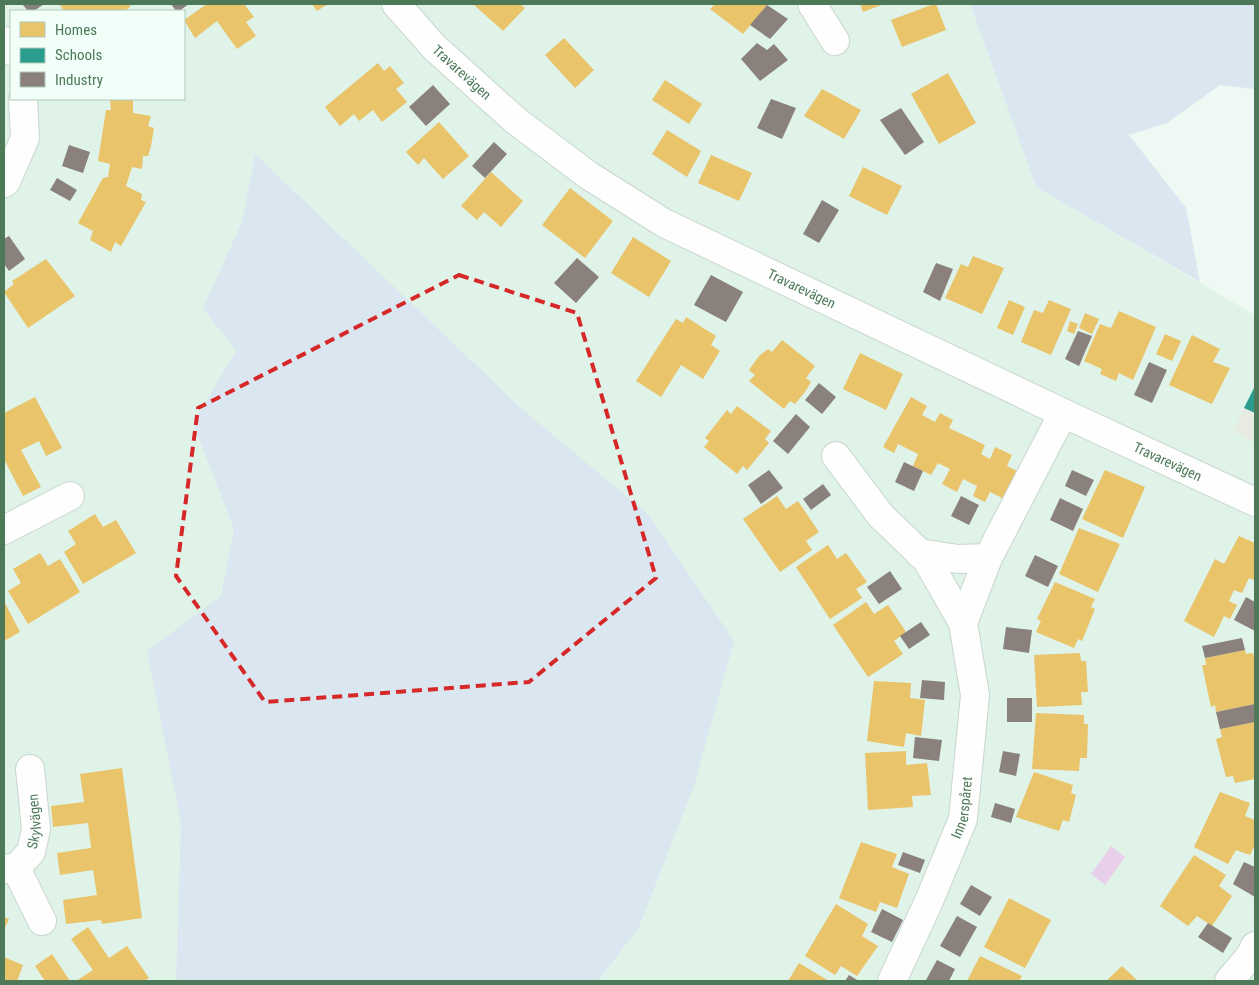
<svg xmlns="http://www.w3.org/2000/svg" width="1259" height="985" viewBox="0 0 1259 985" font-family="'Roboto Condensed',sans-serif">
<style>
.residential{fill:#dff3e8;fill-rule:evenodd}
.education{fill:#e8ebe1}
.green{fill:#dae7f0}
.water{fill:#e9d0ea}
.homes{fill:#e9c46a}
.schools{fill:#2a9d8f}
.industry{fill:#8a817c}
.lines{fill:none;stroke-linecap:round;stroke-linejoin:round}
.minor-casing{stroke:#c9d6ce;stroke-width:30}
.minor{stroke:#fdfefd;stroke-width:28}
.marked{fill:none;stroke:#d62828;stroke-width:4;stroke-dasharray:10 6;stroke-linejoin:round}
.labels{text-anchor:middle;stroke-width:5;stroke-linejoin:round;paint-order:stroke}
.street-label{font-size:14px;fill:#4d7959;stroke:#f2fff9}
</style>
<rect width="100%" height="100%" fill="#eff9f4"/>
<path class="residential" d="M4 4H970L1036 187 1255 315V981H4ZM11 11H184V99H11Z"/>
<polygon class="education" points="1244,408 1255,413 1255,443 1233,432"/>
<g class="green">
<polygon points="970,4 1255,4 1255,89 1220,85 1167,123 1129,135 1186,208 1200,282 1036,187"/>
<polygon points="255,154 522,409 649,515 734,641 694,786 639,927 598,981 176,981 181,823 147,651 221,596 234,529 193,423 236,351 203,308 242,222"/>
</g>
<polygon class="water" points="1111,846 1125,857 1105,885 1091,874"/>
<g class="homes">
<polygon points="59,4 128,4 131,6 125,11 64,11"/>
<polygon points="207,4 235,4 237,5 244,4 254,17 246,22 256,36 237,49 217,21 195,38 184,20"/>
<polygon points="312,4 328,4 317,11"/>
<polygon points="473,4 520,4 525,8 503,31"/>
<polygon points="715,4 768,4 743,34 710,9"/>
<polygon points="860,4 884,4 863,12"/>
<polygon points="934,4 936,4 946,30 902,47 891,20"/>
<polygon points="564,38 594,70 575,88 545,55"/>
<polygon points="378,63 384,71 390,66 404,83 396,89 407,102 382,122 373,110 359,121 354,114 340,126 325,107"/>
<polygon points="948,73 976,123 939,144 911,94"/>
<polygon points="665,80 702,104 689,124 652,100"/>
<polygon points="822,89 861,110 844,139 804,116"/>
<polygon points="110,99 133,99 133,113 151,116 148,126 154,128 151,146 148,156 143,156 142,169 132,167 126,186 142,194 141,200 146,202 121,246 115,242 111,252 90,240 93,231 78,223 103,178 108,177 110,164 98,161 106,110 111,110"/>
<polygon points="439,122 469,156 443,179 424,158 418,165 406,152"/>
<polygon points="667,130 701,151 687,177 652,154"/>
<polygon points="711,155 752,173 739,201 698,183"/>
<polygon points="863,167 902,186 887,215 849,196"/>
<polygon points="491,172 523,201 501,227 484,212 477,220 461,206"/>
<polygon points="570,188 613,221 585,258 542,225"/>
<polygon points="633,237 671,261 649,297 611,273"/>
<polygon points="973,256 1004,268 982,314 945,298 961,264 968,267"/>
<polygon points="46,259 75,296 28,328 4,292 14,284 12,281"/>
<polygon points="1009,300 1025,307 1013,335 997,328"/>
<polygon points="1049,300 1071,309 1051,355 1021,342 1034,310 1043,313"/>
<polygon points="1119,311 1156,327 1133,380 1119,373 1116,381 1100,374 1102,369 1084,361 1100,324 1111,328"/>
<polygon points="1085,313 1099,319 1092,334 1079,328"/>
<polygon points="686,317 716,336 711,345 720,351 703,379 681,365 661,397 636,381 676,319 683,323"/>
<polygon points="1070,321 1078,324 1074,334 1067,331"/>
<polygon points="1165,334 1181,341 1172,361 1156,354"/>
<polygon points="1192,335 1220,349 1213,362 1230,368 1212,404 1169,385"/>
<polygon points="782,340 815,366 806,378 811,382 805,392 795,404 790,401 784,409 749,381 755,375 749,370 759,356 768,349 772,352"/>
<polygon points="860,353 903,374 886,410 843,389"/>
<polygon points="35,397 62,448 46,456 39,441 21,450 41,487 23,496 4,459 4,413"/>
<polygon points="911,397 927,406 922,415 935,422 940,413 953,420 949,428 985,445 981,454 990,459 995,447 1012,455 1007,466 1021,473 1008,501 990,492 985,502 973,496 977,486 963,479 957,492 942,484 950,469 938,463 931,475 913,466 918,454 898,444 894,453 883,447"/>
<polygon points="737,406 771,431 765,439 769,443 747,470 743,466 737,474 704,447 709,441 705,438 727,410 731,414"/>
<polygon points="1105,470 1145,487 1123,538 1082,519"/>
<polygon points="777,496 786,509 798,501 819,532 806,541 812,550 780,572 743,519"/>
<polygon points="95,514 103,527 116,520 136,553 83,584 64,552 76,544 68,531"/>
<polygon points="1079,528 1120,544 1098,592 1059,574"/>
<polygon points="1239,536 1255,543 1255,577 1254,580 1249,578 1242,593 1234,590 1229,601 1237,605 1230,619 1224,616 1214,637 1184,621 1215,559 1224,564"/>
<polygon points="828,545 837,559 846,553 867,582 856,589 862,598 830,619 796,567"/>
<polygon points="40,553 48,566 60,559 80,592 28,624 8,591 21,583 13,569"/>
<polygon points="1055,582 1095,599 1091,607 1095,609 1082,641 1078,639 1074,648 1036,632 1041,621 1037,619"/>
<polygon points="4,601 20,632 4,641"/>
<polygon points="866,602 874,614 888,605 906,632 894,641 903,654 868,677 833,625"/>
<polygon points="1245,650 1246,654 1253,653 1255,661 1255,704 1216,712 1215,705 1211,707 1202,665 1206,665 1205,658"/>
<polygon points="1080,653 1081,661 1086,661 1088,692 1081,692 1082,705 1037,707 1034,655"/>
<polygon points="874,681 911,683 910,698 925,700 921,736 906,733 904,747 867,741"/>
<polygon points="1036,713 1084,715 1084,724 1088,724 1087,758 1080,758 1079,771 1032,769"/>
<polygon points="1255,722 1255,779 1235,783 1233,776 1226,777 1216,739 1222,737 1220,729"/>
<polygon points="906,751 906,765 927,763 931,795 912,796 913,807 868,810 865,753"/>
<polygon points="122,768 142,918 102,924 101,920 66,924 63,900 97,895 93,870 60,875 57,853 91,848 88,823 53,827 51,806 84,802 80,774"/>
<polygon points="1034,772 1073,785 1071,793 1076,795 1069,822 1063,820 1059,831 1016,817"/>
<polygon points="1220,792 1250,803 1245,816 1255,820 1255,845 1250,855 1236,850 1228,864 1194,847"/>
<polygon points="861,842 897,854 892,867 909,874 897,908 880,902 876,912 839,898"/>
<polygon points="1194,855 1226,875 1219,886 1232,896 1212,926 1197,916 1188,926 1160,906"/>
<polygon points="1009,898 1051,920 1025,968 984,947"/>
<polygon points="836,904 868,924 862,936 878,946 857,976 841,966 835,975 805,956"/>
<polygon points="4,917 9,919 4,930"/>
<polygon points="88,927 109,958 127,946 149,978 144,981 76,981 93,970 71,939"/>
<polygon points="52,954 70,981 45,981 35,966"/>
<polygon points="980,956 1022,976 1019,981 967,981"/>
<polygon points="4,957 23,965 17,981 4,981"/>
<polygon points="799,963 829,981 788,981"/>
<polygon points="1122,966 1138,981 1106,981"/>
</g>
<polygon class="schools" points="1255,386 1255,413 1244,408"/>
<g class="industry">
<polygon points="24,4 44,4 34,11 28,11 23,5"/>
<polygon points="171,4 189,4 179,11 176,11"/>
<polygon points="767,5 788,19 770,39 750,25"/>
<polygon points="757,43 767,50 774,44 788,60 760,81 741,59"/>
<polygon points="433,85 450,104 426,126 409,107"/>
<polygon points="771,99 796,108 782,139 757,128"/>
<polygon points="901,108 924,142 905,155 880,120"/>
<polygon points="494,142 507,154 485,178 472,166"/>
<polygon points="69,145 90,152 83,173 62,166"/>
<polygon points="57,178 77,190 70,201 50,190"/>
<polygon points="822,200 839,210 819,243 803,234"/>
<polygon points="9,236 25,259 9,271 4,264 4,239"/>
<polygon points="577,258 599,277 576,303 554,283"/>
<polygon points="936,263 953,269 940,301 923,292"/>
<polygon points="711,275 743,292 726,322 694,305"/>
<polygon points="1078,331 1092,336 1079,366 1065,359"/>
<polygon points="1149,362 1167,370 1152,403 1134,395"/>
<polygon points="819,383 836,397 822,414 805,400"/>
<polygon points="796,414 810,427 788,454 773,441"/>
<polygon points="904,462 923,471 914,491 895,482"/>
<polygon points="769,470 783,488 761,504 748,485"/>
<polygon points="1072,470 1094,480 1086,496 1065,486"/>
<polygon points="823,484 831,495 811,510 803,499"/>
<polygon points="961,496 979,505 969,525 951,516"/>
<polygon points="1060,498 1083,509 1073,531 1050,520"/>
<polygon points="1035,555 1058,566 1048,587 1025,576"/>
<polygon points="890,571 902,589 879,604 867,587"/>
<polygon points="1246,597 1255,602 1255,631 1234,620"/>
<polygon points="921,622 930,635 909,649 900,636"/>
<polygon points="1006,627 1032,630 1029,653 1003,649"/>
<polygon points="1242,638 1245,650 1205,658 1202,646"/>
<polygon points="922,680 945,682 944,700 920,698"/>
<rect x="1007" y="698" width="25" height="24"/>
<polygon points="1255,704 1255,722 1220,729 1216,712"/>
<polygon points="915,737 942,740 939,761 913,758"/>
<polygon points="1003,751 1020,754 1016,776 999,772"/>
<polygon points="995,803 1015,809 1011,823 991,817"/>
<polygon points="903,852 925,860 920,873 898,865"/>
<polygon points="1244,862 1255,867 1255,897 1233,884"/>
<polygon points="971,885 992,897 980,916 960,904"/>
<polygon points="882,909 903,920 892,942 871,932"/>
<polygon points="957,916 977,927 960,957 940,946"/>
<polygon points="1208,923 1232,938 1223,953 1198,937"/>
<polygon points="937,960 955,969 949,981 926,980"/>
<polygon points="849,975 859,981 845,981"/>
</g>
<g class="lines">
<defs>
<g id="minor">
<path id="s1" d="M396 4 434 47 515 120 588 175 664 223 1063 413 1255 502"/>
<polyline points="812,4 835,41"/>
<polyline points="4,41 11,51"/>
<polyline points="4,183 6,182 25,138 23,99"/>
<polyline points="836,456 881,516 927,560 963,623"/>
<polyline points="4,530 70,496"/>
<polyline points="919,553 958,559 988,558"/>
<polyline points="16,868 42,921"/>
<path id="s2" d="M4 869 16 868 31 852 36 829 30 769"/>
<path id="s3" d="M892 981 929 901 963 819 975 695 963 623 988 558 1063 413"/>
<polyline points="1229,981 1250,956 1255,946"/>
</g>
</defs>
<use href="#minor" class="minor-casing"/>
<use href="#minor" class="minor"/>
</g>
<path class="marked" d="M459 275 577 313 656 578 529 682 265 702 176 576 198 408Z"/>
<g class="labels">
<g class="street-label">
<text dy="5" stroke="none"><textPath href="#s1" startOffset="95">Travarevägen</textPath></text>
<text dy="5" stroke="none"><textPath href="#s1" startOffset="500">Travarevägen</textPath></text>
<text dy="5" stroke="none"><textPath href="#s1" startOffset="905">Travarevägen</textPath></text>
<text dy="5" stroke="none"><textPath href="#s3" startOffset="188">Innerspåret</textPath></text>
<text dy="5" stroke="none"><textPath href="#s2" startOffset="65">Skylvägen</textPath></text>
</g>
</g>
<rect width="1259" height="985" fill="none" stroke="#4d7959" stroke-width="10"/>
<rect x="10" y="10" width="175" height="90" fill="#f2fff9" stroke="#b0c9b9"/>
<rect x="20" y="22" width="25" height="15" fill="#e9c46a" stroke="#b0c9b9"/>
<text x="55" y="35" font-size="15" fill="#4d7959">Homes</text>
<rect x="20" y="48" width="25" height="15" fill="#2a9d8f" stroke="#b0c9b9"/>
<text x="55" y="60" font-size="15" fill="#4d7959">Schools</text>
<rect x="20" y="72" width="25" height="15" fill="#8a817c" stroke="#b0c9b9"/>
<text x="55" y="85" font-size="15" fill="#4d7959">Industry</text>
</svg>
